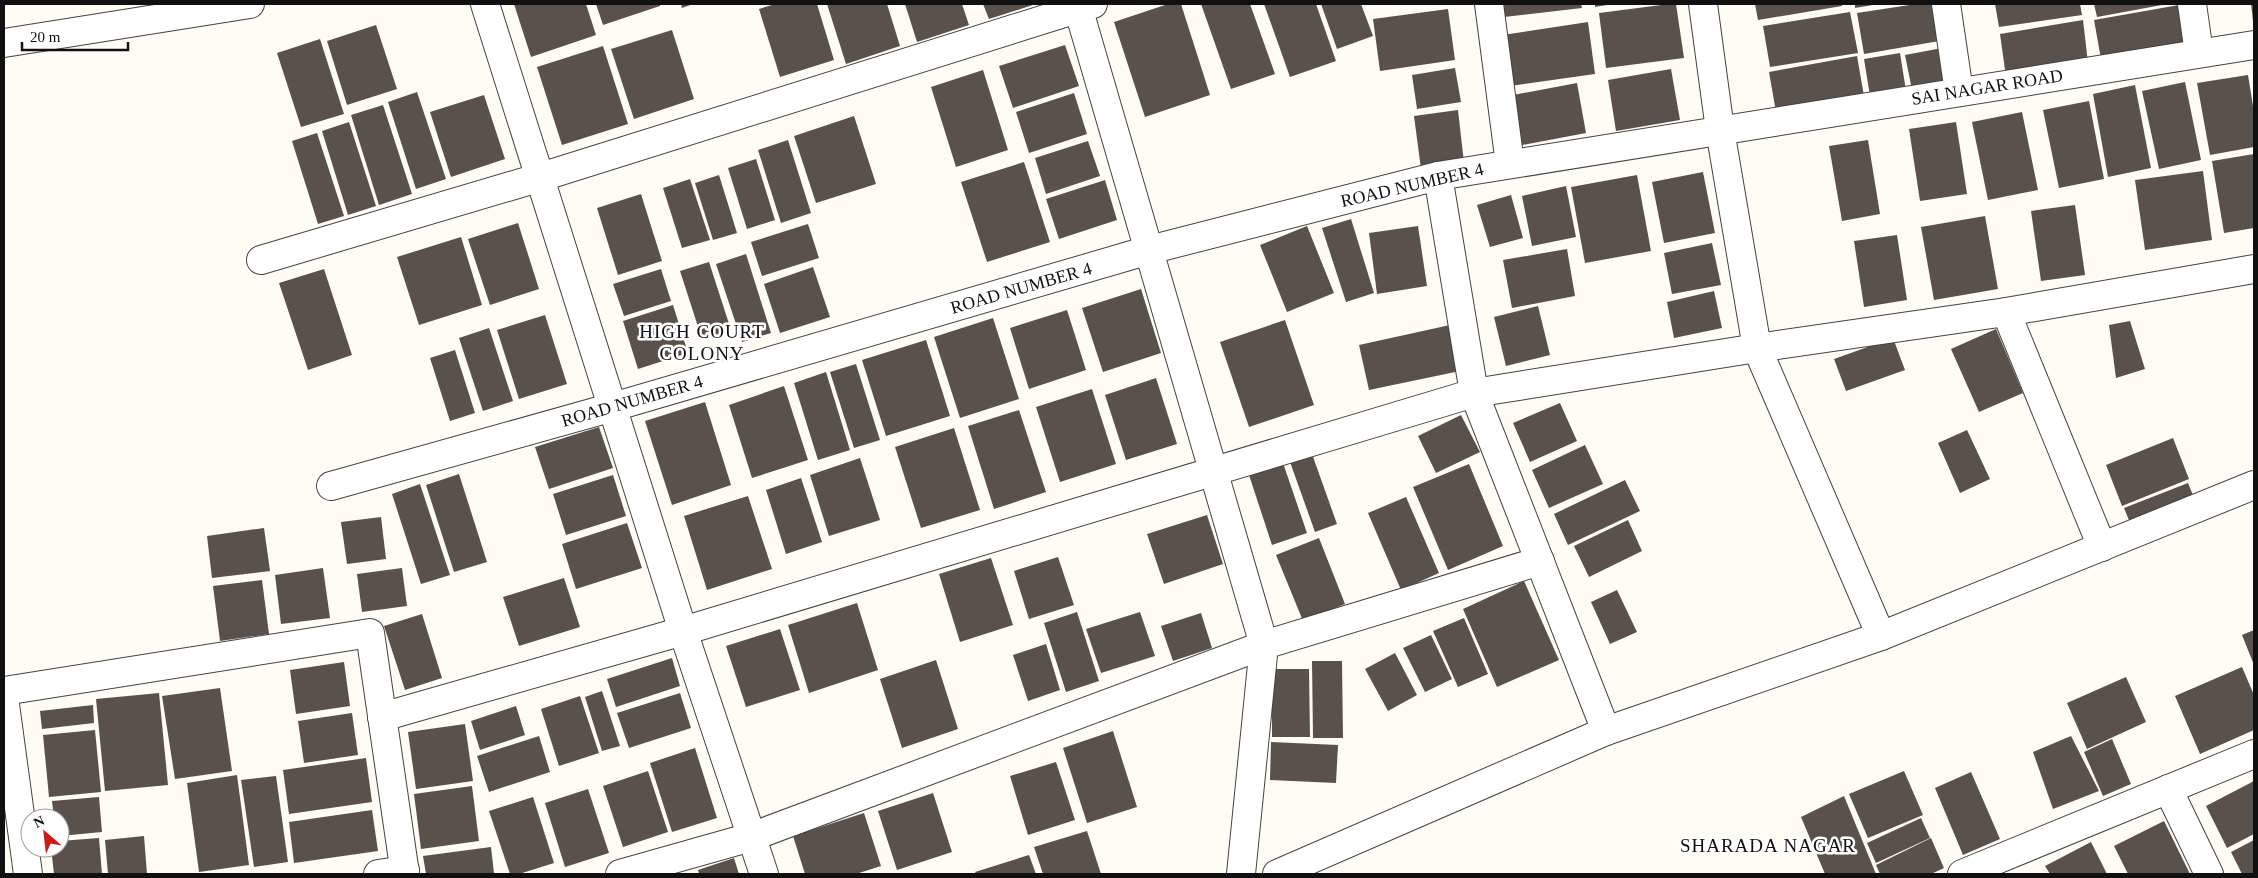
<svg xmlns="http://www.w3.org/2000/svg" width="2258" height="878" viewBox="0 0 2258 878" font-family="Georgia,serif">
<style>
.building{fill:#5a514b}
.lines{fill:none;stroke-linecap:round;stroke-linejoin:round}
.minor-casing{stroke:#434343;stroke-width:30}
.minor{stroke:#fff;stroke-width:28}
.labels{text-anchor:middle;stroke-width:5;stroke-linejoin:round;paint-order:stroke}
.street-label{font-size:18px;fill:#101010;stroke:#fff}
.neighbourhood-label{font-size:19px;letter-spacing:1px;fill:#101010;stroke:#fff}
</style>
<rect width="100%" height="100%" fill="#fffdf3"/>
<g class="building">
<polygon points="514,4 586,4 596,35 531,57"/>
<polygon points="596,4 660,4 660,6 603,25"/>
<polygon points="681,4 693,4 682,8"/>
<polygon points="775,4 817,4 834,60 780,77 759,9"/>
<polygon points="827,4 887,4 900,46 846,64"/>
<polygon points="905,4 962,4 969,25 917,42"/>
<polygon points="983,4 1036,4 989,19"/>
<polygon points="1168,4 1181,4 1210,95 1145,117 1114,22"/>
<polygon points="1201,4 1250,4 1275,74 1231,89"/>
<polygon points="1264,4 1316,4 1336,61 1290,77"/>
<polygon points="1321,4 1361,4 1373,36 1337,49"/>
<polygon points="1502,4 1581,4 1582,8 1504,17"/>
<polygon points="1595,4 1607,4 1607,5 1595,7"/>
<polygon points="1669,4 1676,4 1684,58 1606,68 1599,13"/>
<polygon points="1755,4 1841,4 1842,6 1758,20"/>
<polygon points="1855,4 1872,4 1873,5 1855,8"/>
<polygon points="1916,4 1939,4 1945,40 1864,54 1857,13"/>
<polygon points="1995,4 2080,4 2082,15 1999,27"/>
<polygon points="2094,4 2162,4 2162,5 2097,17"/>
<polygon points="2251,4 2254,4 2254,21 2253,21"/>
<polygon points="2179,5 2186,45 2101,59 2094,20"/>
<polygon points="1448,9 1455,60 1380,71 1373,19"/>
<polygon points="1850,12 1858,53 1770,67 1763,26"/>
<polygon points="2083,20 2088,63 2006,77 2000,34"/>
<polygon points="1588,22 1595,74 1510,86 1503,35"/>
<polygon points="376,25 397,89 347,105 327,41"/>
<polygon points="672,30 694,99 634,119 611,49"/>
<polygon points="320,39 344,114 301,127 277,53"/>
<polygon points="1065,45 1079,86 1013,108 999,66"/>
<polygon points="603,46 628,124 562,145 537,67"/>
<polygon points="1942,48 1948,83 1912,90 1905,55"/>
<polygon points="1900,53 1906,91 1870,96 1864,59"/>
<polygon points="1857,56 1864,96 1776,112 1769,72"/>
<polygon points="1455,68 1461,102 1417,109 1412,75"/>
<polygon points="1671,69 1680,120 1616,131 1608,80"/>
<polygon points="983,70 1008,150 956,167 931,87"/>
<polygon points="2248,75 2254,112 2254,147 2210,155 2197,83"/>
<polygon points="2185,82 2201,160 2159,169 2142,91"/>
<polygon points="1577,83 1586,133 1522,145 1513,95"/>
<polygon points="2135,85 2151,168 2108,177 2093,94"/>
<polygon points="417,92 446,179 416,189 388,102"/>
<polygon points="1074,93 1087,134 1029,153 1016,112"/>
<polygon points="484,95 505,159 451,177 430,112"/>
<polygon points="2089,101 2104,179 2059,188 2043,110"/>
<polygon points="383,105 412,194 379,205 351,115"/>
<polygon points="1458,110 1464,163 1421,169 1414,116"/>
<polygon points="2022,112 2038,190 1988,200 1972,122"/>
<polygon points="854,116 876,184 816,203 794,136"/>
<polygon points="349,122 376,206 348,215 322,131"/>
<polygon points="1956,122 1967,194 1920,201 1909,129"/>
<polygon points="317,133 344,216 318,224 292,141"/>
<polygon points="788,140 811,213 781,223 758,150"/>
<polygon points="1868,140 1880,214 1842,221 1829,146"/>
<polygon points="1088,141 1100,176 1046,194 1035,158"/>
<polygon points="2254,154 2254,228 2224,233 2212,161"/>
<polygon points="756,159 775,220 747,229 728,168"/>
<polygon points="1024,162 1050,242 987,262 961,182"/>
<polygon points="2203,171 2212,240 2145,250 2135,180"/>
<polygon points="1703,172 1715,233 1664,243 1652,182"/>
<polygon points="719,175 737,233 713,240 695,183"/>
<polygon points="1637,175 1651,251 1585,263 1571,187"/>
<polygon points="690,179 710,240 682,248 663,188"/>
<polygon points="1105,180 1117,220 1059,239 1046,199"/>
<polygon points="1566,186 1576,237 1532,246 1522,196"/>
<polygon points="641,194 662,261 618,275 597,208"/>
<polygon points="1511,195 1523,238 1490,247 1477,205"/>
<polygon points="2075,205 2085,275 2041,281 2031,211"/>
<polygon points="1985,216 1998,289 1934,300 1921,227"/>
<polygon points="1351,219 1374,293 1346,302 1322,228"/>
<polygon points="518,223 539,289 490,305 468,239"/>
<polygon points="808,224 819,258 762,276 751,242"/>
<polygon points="1307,226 1334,293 1287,312 1260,245"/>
<polygon points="1418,226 1427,286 1377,294 1369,233"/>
<polygon points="1897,235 1907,300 1864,307 1854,241"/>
<polygon points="461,237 482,305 419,325 397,257"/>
<polygon points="1712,243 1721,285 1672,294 1664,253"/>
<polygon points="1567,249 1575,296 1512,308 1503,260"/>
<polygon points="746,254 771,333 742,342 716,264"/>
<polygon points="709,262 731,330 702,339 680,271"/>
<polygon points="813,267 830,317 780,333 764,284"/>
<polygon points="324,269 352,355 308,370 279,283"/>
<polygon points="661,269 671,301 624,316 613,284"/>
<polygon points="1141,289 1161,353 1103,372 1082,308"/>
<polygon points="1714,291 1722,328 1674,338 1667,302"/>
<polygon points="673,305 688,353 638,369 623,321"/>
<polygon points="1538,306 1550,355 1506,366 1494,317"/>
<polygon points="1067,310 1086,370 1029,389 1010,328"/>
<polygon points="545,315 567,384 519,399 497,330"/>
<polygon points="993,318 1019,399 960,418 934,337"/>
<polygon points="1285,320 1314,405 1249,427 1220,342"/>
<polygon points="2130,321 2145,369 2116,378 2109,325"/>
<polygon points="1450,325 1460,371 1369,390 1359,345"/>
<polygon points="489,328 513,401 483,411 459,338"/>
<polygon points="1996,329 2023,393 1979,412 1951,349"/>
<polygon points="1893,338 1905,370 1846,391 1834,359"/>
<polygon points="926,340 950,416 886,436 862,360"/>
<polygon points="455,350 475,413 450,421 430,358"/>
<polygon points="856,364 880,440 854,448 830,372"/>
<polygon points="826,372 850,450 818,460 794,383"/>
<polygon points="1156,378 1177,444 1126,460 1105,395"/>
<polygon points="784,386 808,460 752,478 729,405"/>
<polygon points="1092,389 1116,464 1060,482 1036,407"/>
<polygon points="705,402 731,485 672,505 645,421"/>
<polygon points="1560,403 1577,441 1530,462 1513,423"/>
<polygon points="1019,410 1046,492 994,509 968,426"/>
<polygon points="1461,415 1480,452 1436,473 1418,436"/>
<polygon points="599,427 613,468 549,489 535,447"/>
<polygon points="954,428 980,510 921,528 895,447"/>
<polygon points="1967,430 1990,479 1960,493 1938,443"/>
<polygon points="2173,438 2189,479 2122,506 2106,465"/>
<polygon points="1585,445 1603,484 1549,508 1532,470"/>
<polygon points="1312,454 1337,524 1315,532 1290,462"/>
<polygon points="860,458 880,520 829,536 810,475"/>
<polygon points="1283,463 1307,533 1272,545 1249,475"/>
<polygon points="1469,464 1503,546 1448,570 1413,487"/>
<polygon points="459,474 487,562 454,572 426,485"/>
<polygon points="613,475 626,516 566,535 553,494"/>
<polygon points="801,478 822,542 786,554 766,490"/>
<polygon points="1625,480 1640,511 1568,545 1554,514"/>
<polygon points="2188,483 2197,505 2133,530 2124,508"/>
<polygon points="420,484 450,575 421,584 392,494"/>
<polygon points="748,496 772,569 707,590 684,516"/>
<polygon points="1406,497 1439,573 1401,590 1368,513"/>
<polygon points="1207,515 1223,564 1164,584 1147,534"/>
<polygon points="381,517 386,559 347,564 341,522"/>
<polygon points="1628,520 1642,551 1589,577 1574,546"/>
<polygon points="627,523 642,568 576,589 562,544"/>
<polygon points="264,528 270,571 212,578 207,536"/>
<polygon points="1319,538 1345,604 1303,621 1276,555"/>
<polygon points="1058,557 1074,605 1029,619 1014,571"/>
<polygon points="991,558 1013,625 960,642 939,574"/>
<polygon points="323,568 330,618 281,624 275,575"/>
<polygon points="402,568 407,606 362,612 357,574"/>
<polygon points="564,578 580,627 519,646 503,597"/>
<polygon points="262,580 269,634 220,641 213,586"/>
<polygon points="1524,581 1559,660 1497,687 1463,609"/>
<polygon points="1617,590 1637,632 1610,644 1591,602"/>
<polygon points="857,603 878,670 809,693 788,625"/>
<polygon points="1077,612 1099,681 1066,692 1044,623"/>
<polygon points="1140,612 1155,656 1101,673 1086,629"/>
<polygon points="1201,613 1212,648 1173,661 1161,626"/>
<polygon points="422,614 442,678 405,690 384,626"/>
<polygon points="1464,618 1488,674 1458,687 1433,631"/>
<polygon points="780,629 800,690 746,707 726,646"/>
<polygon points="2254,630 2254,665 2242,635"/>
<polygon points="1431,635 1452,679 1425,692 1403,648"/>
<polygon points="1046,644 1060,690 1028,701 1013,655"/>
<polygon points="1395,653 1417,695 1388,711 1365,669"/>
<polygon points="672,658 680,686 616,707 607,679"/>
<polygon points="936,660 958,729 902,748 880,679"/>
<polygon points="1312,661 1342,661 1343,738 1313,738"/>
<polygon points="344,662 350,706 296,714 290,670"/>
<polygon points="2242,667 2254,695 2254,730 2200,754 2175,696"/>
<polygon points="1272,669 1309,669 1310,737 1272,737"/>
<polygon points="2126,677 2146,722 2087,749 2067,703"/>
<polygon points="220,688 232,771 175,779 162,696"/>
<polygon points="602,691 620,746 602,751 585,697"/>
<polygon points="159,693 168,785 105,791 96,699"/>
<polygon points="680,693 691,728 629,748 617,713"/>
<polygon points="580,696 599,753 559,766 541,709"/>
<polygon points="93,705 94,723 42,729 40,711"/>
<polygon points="516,706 525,735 480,750 471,721"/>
<polygon points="352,713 358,755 304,763 298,721"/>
<polygon points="465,724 473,781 416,789 408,732"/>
<polygon points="95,730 101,792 49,797 43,735"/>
<polygon points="1113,731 1137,807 1087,823 1063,748"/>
<polygon points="539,736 550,772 489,792 477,756"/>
<polygon points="2071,736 2099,791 2053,809 2033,752"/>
<polygon points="2112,739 2131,784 2103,796 2084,752"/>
<polygon points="1271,742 1338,745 1336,783 1270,780"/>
<polygon points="695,748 717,818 672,832 650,763"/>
<polygon points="366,758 372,802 289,814 283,770"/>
<polygon points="1056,762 1075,820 1028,835 1010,776"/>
<polygon points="648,771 668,832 623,847 603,786"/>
<polygon points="1904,771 1923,815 1868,838 1849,794"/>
<polygon points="1971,772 2000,839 1963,855 1935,788"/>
<polygon points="237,775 249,865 199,872 187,783"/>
<polygon points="276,776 288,862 254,867 241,780"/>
<polygon points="2254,781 2254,834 2227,848 2206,806"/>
<polygon points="472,786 479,841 421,849 414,794"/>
<polygon points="588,789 609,853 565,867 545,803"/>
<polygon points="933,793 952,852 897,870 878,811"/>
<polygon points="1844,796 1876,874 1825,874 1801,817"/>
<polygon points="99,797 102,832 60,836 60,818 54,818 52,801"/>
<polygon points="533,797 554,863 519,874 510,874 489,811"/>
<polygon points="372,810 378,851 294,863 289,822"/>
<polygon points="864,813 881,866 856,874 805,874 793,836"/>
<polygon points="1921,818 1930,838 1876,863 1867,843"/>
<polygon points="2164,821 2190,874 2128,874 2114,846"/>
<polygon points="1087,831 1101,874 1043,874 1034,847"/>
<polygon points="144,836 147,874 108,874 105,840"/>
<polygon points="99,838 102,874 54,874 51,848 60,848 60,841"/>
<polygon points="1931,838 1944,868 1931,874 1880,874 1876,865"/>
<polygon points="2254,840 2254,874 2242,874 2231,852"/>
<polygon points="2091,842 2107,874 2050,874 2045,866"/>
<polygon points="491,847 494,873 426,874 423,856"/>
<polygon points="1029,855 1036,874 976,874 975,872"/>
<polygon points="734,858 739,874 699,874 698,870"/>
</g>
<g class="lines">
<defs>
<g id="minor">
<polyline points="485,4 683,631 764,874"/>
<polyline points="1077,4 1264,645 1241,874"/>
<polyline points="1489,4 1510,164"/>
<polyline points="1703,4 1720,130 1757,348 1881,636"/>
<polyline points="1946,4 1959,92"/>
<polyline points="2192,4 2199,53"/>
<polyline points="4,43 250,4"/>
<polyline points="1438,176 1474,393 1606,731"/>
<polyline points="261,260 541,177 1093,4"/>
<polyline points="2006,312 2102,547"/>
<polyline points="331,486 613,407 1149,250 1438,176 2254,45"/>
<polyline points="4,691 370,633 405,874"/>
<polyline points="4,697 28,874"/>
<polyline points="382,717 683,631 1474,393 1757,348 2006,312 2254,269"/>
<polyline points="2168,789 2209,874"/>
<polyline points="378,874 405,870"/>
<polyline points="620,874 751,837 1264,645 1540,561"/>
<polyline points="1277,874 1606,731 1881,636 2254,485"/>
<polyline points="1962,874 2254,754"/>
</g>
</defs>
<use href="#minor" class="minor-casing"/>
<use href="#minor" class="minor"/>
</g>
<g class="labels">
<g class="street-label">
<text transform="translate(1987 87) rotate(-9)" y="6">SAI NAGAR ROAD</text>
<text transform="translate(1412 185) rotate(-13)" y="6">ROAD NUMBER 4</text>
<text transform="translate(1021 288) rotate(-16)" y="6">ROAD NUMBER 4</text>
<text transform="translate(632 401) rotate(-16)" y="6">ROAD NUMBER 4</text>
</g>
<g class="neighbourhood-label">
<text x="702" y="338">HIGH COURT<tspan x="702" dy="22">COLONY</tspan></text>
<text x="1768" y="852">SHARADA NAGAR</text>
</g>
</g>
<rect width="2258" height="878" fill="none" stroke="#101010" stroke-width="10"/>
<g transform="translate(45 833) rotate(332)"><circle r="24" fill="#ffffff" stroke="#9f9f9f"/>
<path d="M0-4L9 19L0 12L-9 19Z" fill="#d01819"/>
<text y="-8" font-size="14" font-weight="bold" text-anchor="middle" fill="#101010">N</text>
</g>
<path d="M22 42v8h106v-8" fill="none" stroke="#101010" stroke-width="2.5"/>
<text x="30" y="42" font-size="15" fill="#101010" stroke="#ffffff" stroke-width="4" paint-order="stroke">20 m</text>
</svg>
